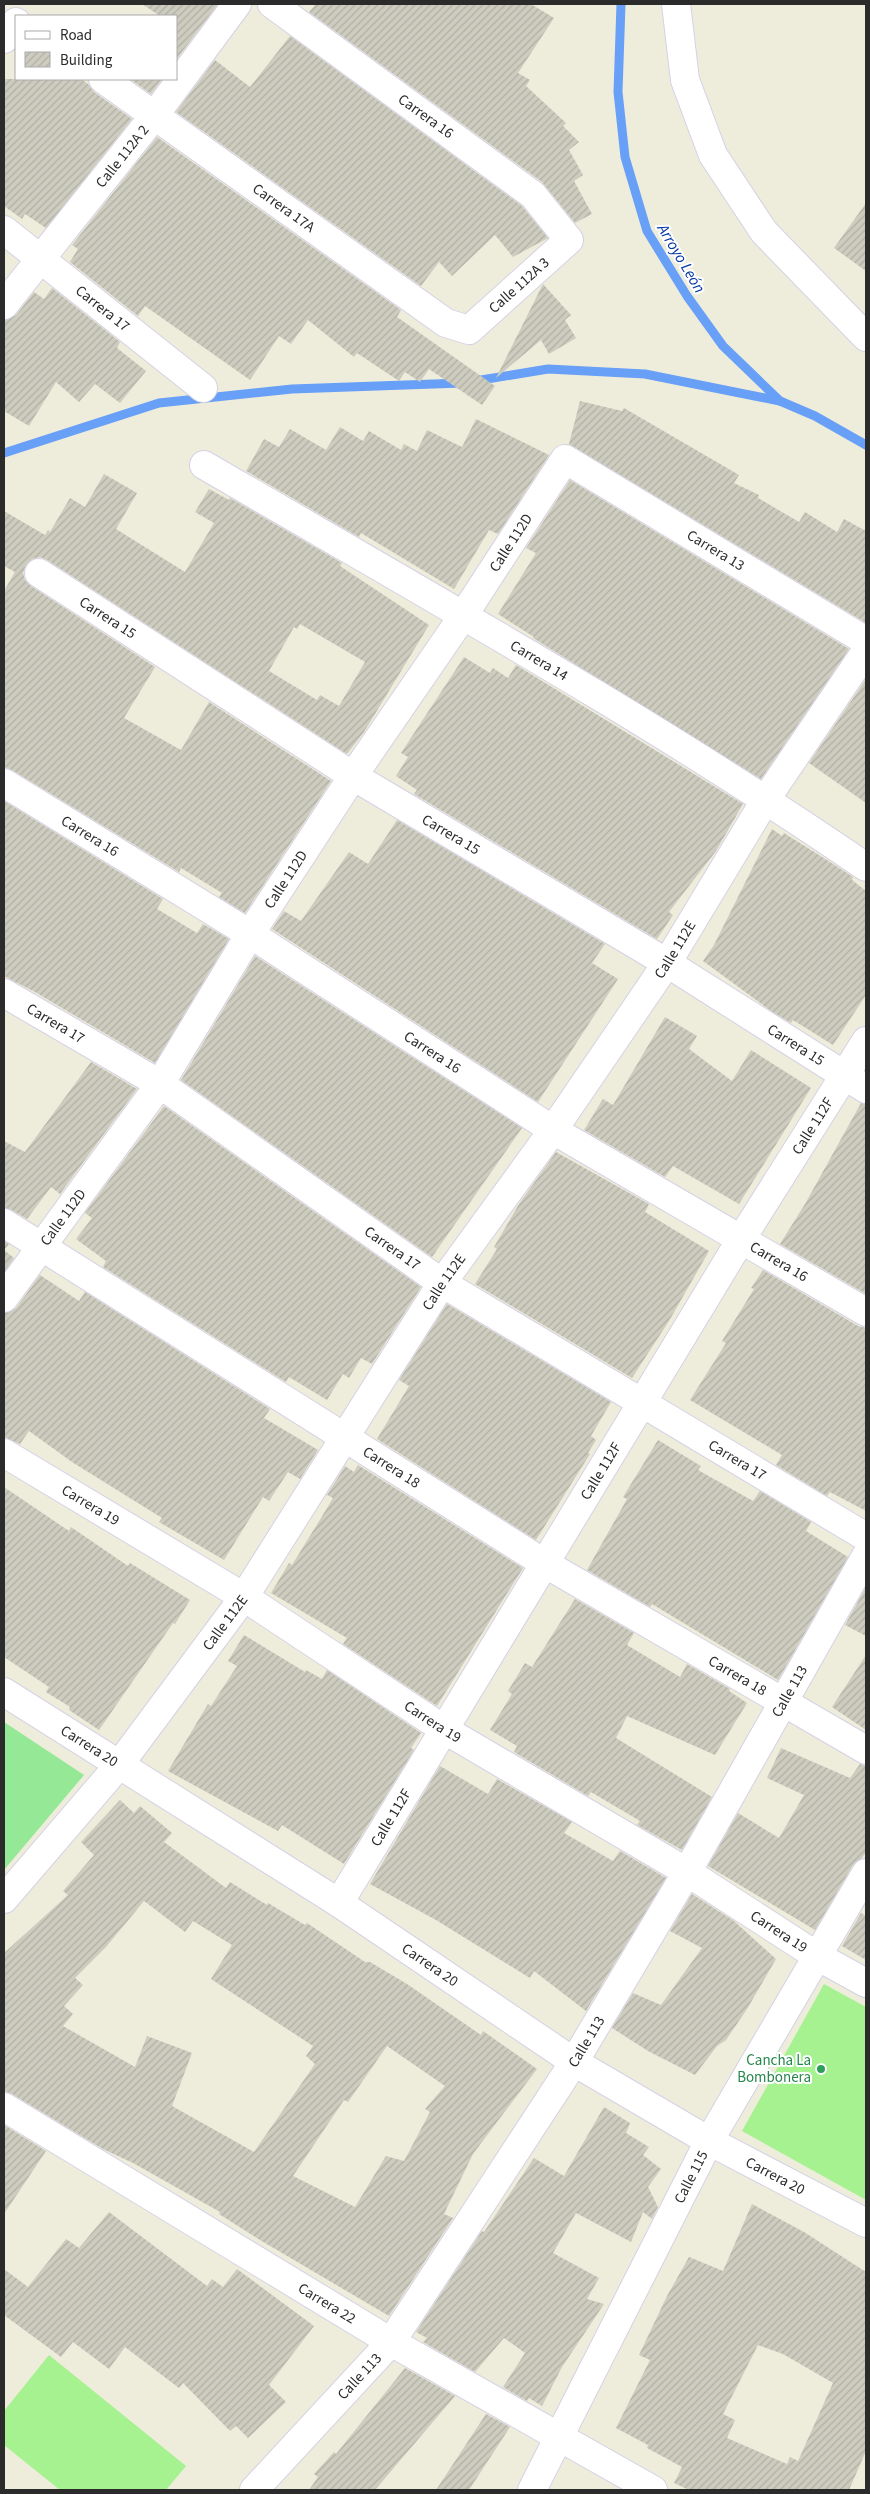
<svg xmlns="http://www.w3.org/2000/svg" width="870" height="2494" viewBox="0 0 870 2494" font-family="'Source Sans 3',sans-serif">
<style>
.grass{fill:#95e896}
.pitch{fill:#a6f190}
.lines{fill:none;stroke-linecap:round;stroke-linejoin:round}
.stream{stroke:#689ff7;stroke-width:9}
.building{fill:url(#building-hatch);fill-rule:evenodd}
.minor-casing{stroke:#d5d1e5;stroke-width:30}
.minor{stroke:#fff;stroke-width:28}
.leisure-dot{fill:#2e9e5b;stroke:#fff;stroke-width:2}
.labels{text-anchor:middle;stroke-width:4;stroke-linejoin:round;paint-order:stroke}
.street-label{font-size:15px;fill:#2b2b2b;stroke:#fff}
.leisure-label{font-size:15px;fill:#27864d;stroke:#fff;text-anchor:end}
.water-label{font-size:16px;font-style:italic;fill:#0336a7;stroke:#fff}
</style>
<defs>
<pattern id="building-hatch" width="6" height="6" patternUnits="userSpaceOnUse" patternTransform="scale(1.25)"><rect width="6" height="6" fill="#cdccbf"/><path d="M-1 1l2-2M0 6l6-6M5 7l2-2" fill="none" stroke="#b0afa4"/></pattern>
</defs>
<rect width="100%" height="100%" fill="#eeeddc"/>
<polygon class="grass" points="4,1722 84,1775 4,1870"/>
<g class="pitch">
<polygon points="824,1984 866,2007 866,2200 742,2131"/>
<polygon points="49,2355 186,2466 166,2490 60,2490 4,2445 4,2411"/>
</g>
<g class="lines">
<g class="stream">
<polyline points="621,4 618,92 625,157 647,231 687,296 723,346 780,401 815,416 866,445"/>
<polyline points="475,381 548,369 645,374 780,401"/>
<polyline points="4,453 159,403 292,389 462,383"/>
</g>
</g>
<g class="building">
<polygon points="142,4 218,4 176,60 176,16 160,16"/>
<polygon points="316,4 531,4 554,18 518,73 530,80 526,86 566,123 563,126 579,142 569,150 583,175 574,181 592,214 575,223 542,182 309,12"/>
<polygon points="290,36 522,206 548,238 513,257 495,235 452,276 439,262 421,286 176,112 215,60 250,87"/>
<polygon points="4,79 81,79 88,84 94,92 132,119 46,228 25,214 22,219 4,206"/>
<polygon points="130,79 162,79 151,94"/>
<polygon points="157,137 401,310 397,317 495,386 482,405 429,369 420,382 405,372 399,381 357,353 354,357 308,320 291,344 279,336 250,380 145,306 138,316 70,262 78,249 72,245"/>
<polygon points="866,203 866,271 834,248"/>
<polygon points="543,284 571,315 565,320 576,338 549,354 541,340 496,378"/>
<polygon points="52,288 120,342 117,348 146,371 120,403 95,384 79,402 56,382 29,426 4,411 4,320 16,315 34,292 44,299"/>
<polygon points="580,401 622,411 624,408 739,475 734,483 759,495 758,498 799,522 805,512 837,532 844,519 866,531 866,623 569,444"/>
<polygon points="476,419 549,455 498,534 489,530 454,589 361,533 359,537 246,471 264,439 279,447 290,429 326,450 340,427 363,441 369,431 401,450 404,444 417,451 427,430 462,447"/>
<path d="M104 474 137 493 116 529 185 572 214 523 195 512 209 489 229 500 230 498 342 563 340 566 429 625 364 732 347 754 47 560 40 557 32 559 26 565 23 573 25 580 31 586 155 667 124 718 181 750 209 702 331 781 245 913 219 897 222 893 181 868 179 872 12 770 4 767V591L15 572 4 566V511L45 535 48 530 50 532 70 498 85 507ZM300 624 365 662 339 706 320 695 317 700 269 671 294 627 297 629Z"/>
<polygon points="570,480 849,649 761,779 533,638 534,637 498,614 536,553 526,548"/>
<polygon points="464,657 490,673 493,668 508,678 516,665 743,804 716,851 669,912 673,915 657,939 414,794 417,790 396,776 408,757 401,753"/>
<polygon points="866,679 866,803 809,763"/>
<polygon points="4,801 163,899 157,909 197,933 203,924 229,939 155,1063 35,992 4,976"/>
<polygon points="397,820 605,944 592,963 618,979 538,1102 272,929 284,911 301,921 349,852 368,864"/>
<polygon points="772,829 782,836 784,833 830,862 853,877 852,880 866,891 866,995 833,1045 793,1020 791,1023 771,1011 703,961 714,945"/>
<polygon points="255,956 522,1128 432,1257 181,1080"/>
<polygon points="665,1017 697,1036 689,1049 732,1081 751,1050 811,1088 739,1204 673,1166 665,1177 584,1130 603,1099 613,1105"/>
<polygon points="91,1062 137,1089 60,1194 51,1187 27,1219 12,1210 4,1208 4,1141 25,1152"/>
<polygon points="861,1103 866,1104 866,1294 780,1244 805,1204"/>
<polygon points="164,1106 421,1287 372,1364 361,1358 349,1378 343,1374 327,1400 289,1377 286,1382 103,1267 106,1261 76,1239 92,1218 85,1213"/>
<polygon points="556,1152 649,1204 645,1212 709,1251 669,1321 632,1378 475,1284 497,1249 494,1247 519,1204"/>
<polygon points="4,1241 9,1244 4,1250 14,1258 4,1272"/>
<polygon points="763,1270 858,1326 866,1328 866,1511 830,1492 827,1496 776,1465 782,1455 690,1400 726,1343 722,1341 754,1289 751,1288"/>
<polygon points="40,1275 79,1301 85,1292 270,1409 264,1418 318,1450 300,1479 288,1472 269,1501 263,1497 224,1560 159,1522 162,1518 72,1462 29,1431 20,1444 4,1437 4,1313 16,1308"/>
<polygon points="447,1304 611,1402 591,1436 596,1440 588,1453 590,1454 536,1540 377,1439 409,1386 399,1380"/>
<polygon points="658,1440 701,1466 698,1470 753,1501 760,1491 811,1522 806,1531 848,1557 778,1680 652,1604 650,1607 587,1570 627,1499 623,1497"/>
<polygon points="358,1465 523,1568 437,1706 343,1644 347,1638 271,1593 289,1563 292,1565 321,1518 333,1498 327,1495 345,1466 354,1472"/>
<polygon points="4,1487 69,1531 71,1527 128,1566 130,1563 190,1600 175,1624 173,1623 99,1730 69,1710 70,1707 46,1692 49,1687 4,1657"/>
<polygon points="866,1587 866,1636 845,1625"/>
<polygon points="575,1599 634,1633 627,1645 680,1677 687,1664 730,1689 729,1691 747,1703 715,1755 627,1716 616,1738 712,1797 682,1850 637,1825 640,1821 591,1792 588,1796 514,1752 517,1746 490,1730 512,1694 508,1691 525,1663 532,1667"/>
<polygon points="244,1635 305,1672 306,1670 322,1679 327,1670 421,1733 411,1748 414,1750 344,1864 282,1825 278,1831 168,1771 208,1704 211,1706 237,1666 228,1661"/>
<polygon points="866,1655 866,1730 832,1707"/>
<polygon points="781,1748 850,1778 860,1764 866,1766 866,1852 862,1858 853,1865 815,1930 708,1866 738,1813 779,1838 804,1795 767,1778"/>
<polygon points="440,1766 488,1794 497,1779 572,1822 564,1833 613,1861 620,1851 666,1878 586,2011 534,1971 530,1978 436,1920 370,1884"/>
<path d="M120 1800 134 1813 140 1806 172 1833 164 1842 226 1888 230 1882 267 1905 268 1903 305 1925 307 1923 365 1962H370L407 1984 481 2035 483 2031 537 2069 473 2154 444 2214 453 2218 389 2316 260 2240 219 2214 220 2212 133 2163 103 2149 12 2094 4 2091V1953L68 1895 63 1891 94 1855 81 1842ZM144 1901 185 1932 193 1921 232 1945 211 1979 313 2046 306 2056 315 2064 254 2152 172 2106 192 2053 147 2036 135 2067 63 2026 73 2014 64 2006 83 1985 75 1978 106 1947ZM387 2046 445 2086 425 2109 430 2112 404 2161 386 2156 355 2207 293 2176 344 2100 348 2102Z"/>
<polygon points="692,1894 734,1921 776,1959 747,2009 726,2040 717,2046 695,2075 648,2051 612,2028 633,1993 661,2005 702,1948 670,1931"/>
<polygon points="861,1913 866,1916 866,1960 842,1946"/>
<polygon points="604,2107 630,2123 626,2133 649,2147 643,2155 661,2169 648,2187 658,2207 652,2219 643,2212 631,2242 576,2213 553,2253 599,2278 587,2299 604,2304 562,2367 542,2406 529,2398 527,2401 503,2387 525,2353 504,2338 475,2372 423,2342 427,2338 416,2332 482,2231 484,2232 534,2158 564,2176"/>
<polygon points="4,2125 46,2151 4,2214"/>
<path d="M752 2204 804 2232 866 2272V2451L849 2490H689L674 2483 682 2467 647 2448 648 2445 616 2428 650 2360 639 2355 667 2296 689 2257 723 2271ZM758 2345 783 2354 833 2383 798 2461 790 2457 787 2464 727 2438 735 2420 723 2414Z"/>
<polygon points="109,2212 207,2286 212,2279 223,2287 237,2269 314,2326 269,2385 286,2402 248,2438 236,2426 230,2431 183,2383 179,2388 125,2347 109,2369 73,2342 61,2357 4,2315 4,2269 28,2287 66,2239 79,2248"/>
<polygon points="405,2368 455,2396 375,2490 309,2490 318,2477 314,2474 334,2452 336,2454"/>
<polygon points="486,2414 510,2427 469,2490 436,2490"/>
</g>
<g class="lines">
<defs>
<g id="minor">
<polyline points="676,4 685,80 713,155 764,232 866,337"/>
<polyline points="4,39 16,22"/>
<path id="s1" d="M103 79 446 323 469 330 569 240 533 195 272 4"/>
<path id="s2" d="M4 230 203 388"/>
<path id="s3" d="M4 305 154 116 237 4"/>
<path id="s4" d="M204 465C427 595 653 721 866 867"/>
<path id="s5" d="M39 573 353 776 667 963 866 1089"/>
<path id="s6" d="M4 783 250 934 553 1130 866 1312"/>
<path id="s7" d="M4 993 160 1084 442 1283 866 1537"/>
<path id="s8" d="M4 1223 544 1563 866 1750"/>
<path id="s9" d="M4 1298 160 1084 250 934 353 776 463 616 565 459 866 641"/>
<path id="s10" d="M4 1453 244 1597 445 1730 687 1872 817 1956 866 1983"/>
<path id="s11" d="M4 1692 339 1903 574 2062 709 2141 866 2223"/>
<path id="s12" d="M4 1899 119 1765 244 1597 442 1283 553 1130 667 963 766 799 866 651"/>
<path id="s13" d="M339 1903 740 1241 866 1041"/>
<path id="s14" d="M4 2107 391 2342 653 2490"/>
<path id="s15" d="M254 2490 391 2342 574 2062 687 1872 866 1556"/>
<path id="s16" d="M532 2490 709 2141 866 1873"/>
</g>
</defs>
<use href="#minor" class="minor-casing"/>
<use href="#minor" class="minor"/>
</g>
<circle class="leisure-dot" cx="821" cy="2069" r="5"/>
<g class="labels">
<g class="street-label">
<text transform="translate(426 116) rotate(36)" y="5">Carrera 16</text>
<text dy="5" stroke="none"><textPath href="#s3" startOffset="190">Calle 112A 2</textPath></text>
<text dy="5" stroke="none"><textPath href="#s1" startOffset="222">Carrera 17A</textPath></text>
<text dy="5" stroke="none"><textPath href="#s1" startOffset="512">Calle 112A 3</textPath></text>
<text dy="5" stroke="none"><textPath href="#s2" startOffset="126">Carrera 17</textPath></text>
<text dy="5" stroke="none"><textPath href="#s9" startOffset="910">Calle 112D</textPath></text>
<text dy="5" stroke="none"><textPath href="#s9" startOffset="1186">Carrera 13</textPath></text>
<text dy="5" stroke="none"><textPath href="#s5" startOffset="82">Carrera 15</textPath></text>
<text dy="5" stroke="none"><textPath href="#s4" startOffset="388">Carrera 14</textPath></text>
<text dy="5" stroke="none"><textPath href="#s5" startOffset="488">Carrera 15</textPath></text>
<text dy="5" stroke="none"><textPath href="#s6" startOffset="101">Carrera 16</textPath></text>
<text dy="5" stroke="none"><textPath href="#s9" startOffset="505">Calle 112D</textPath></text>
<text dy="5" stroke="none"><textPath href="#s12" startOffset="1164">Calle 112E</textPath></text>
<text dy="5" stroke="none"><textPath href="#s7" startOffset="60">Carrera 17</textPath></text>
<text dy="5" stroke="none"><textPath href="#s5" startOffset="892">Carrera 15</textPath></text>
<text dy="5" stroke="none"><textPath href="#s6" startOffset="506">Carrera 16</textPath></text>
<text dy="5" stroke="none"><textPath href="#s13" startOffset="910">Calle 112F</textPath></text>
<text dy="5" stroke="none"><textPath href="#s9" startOffset="100">Calle 112D</textPath></text>
<text dy="5" stroke="none"><textPath href="#s7" startOffset="465">Carrera 17</textPath></text>
<text dy="5" stroke="none"><textPath href="#s6" startOffset="911">Carrera 16</textPath></text>
<text dy="5" stroke="none"><textPath href="#s12" startOffset="759">Calle 112E</textPath></text>
<text dy="5" stroke="none"><textPath href="#s7" startOffset="870">Carrera 17</textPath></text>
<text dy="5" stroke="none"><textPath href="#s8" startOffset="458">Carrera 18</textPath></text>
<text dy="5" stroke="none"><textPath href="#s13" startOffset="505">Calle 112F</textPath></text>
<text dy="5" stroke="none"><textPath href="#s10" startOffset="101">Carrera 19</textPath></text>
<text dy="5" stroke="none"><textPath href="#s12" startOffset="354">Calle 112E</textPath></text>
<text dy="5" stroke="none"><textPath href="#s8" startOffset="862">Carrera 18</textPath></text>
<text dy="5" stroke="none"><textPath href="#s15" startOffset="965">Calle 113</textPath></text>
<text dy="5" stroke="none"><textPath href="#s10" startOffset="506">Carrera 19</textPath></text>
<text dy="5" stroke="none"><textPath href="#s11" startOffset="101">Carrera 20</textPath></text>
<text dy="5" stroke="none"><textPath href="#s13" startOffset="100">Calle 112F</textPath></text>
<text dy="5" stroke="none"><textPath href="#s10" startOffset="911">Carrera 19</textPath></text>
<text dy="5" stroke="none"><textPath href="#s11" startOffset="506">Carrera 20</textPath></text>
<text dy="5" stroke="none"><textPath href="#s15" startOffset="560">Calle 113</textPath></text>
<text dy="5" stroke="none"><textPath href="#s11" startOffset="911">Carrera 20</textPath></text>
<text dy="5" stroke="none"><textPath href="#s16" startOffset="351">Calle 115</textPath></text>
<text dy="5" stroke="none"><textPath href="#s14" startOffset="378">Carrera 22</textPath></text>
<text dy="5" stroke="none"><textPath href="#s15" startOffset="155">Calle 113</textPath></text>
</g>
<g class="leisure-label">
<text x="811" y="2065">Cancha La<tspan x="811" dy="17">Bombonera</tspan></text>
</g>
<g class="water-label">
<text transform="translate(682 258) rotate(59)" y="6">Arroyo León</text>
</g>
</g>
<rect width="870" height="2494" fill="none" stroke="#2b2b2b" stroke-width="10"/>
<rect x="15" y="15" width="162" height="65" fill="#ffffff" stroke="#aaaaaa"/>
<rect x="25" y="31" width="25" height="8" fill="#ffffff" stroke="#aaaaaa"/>
<text x="60" y="40" font-size="15" fill="#2b2b2b">Road</text>
<rect x="25" y="52" width="25" height="15" fill="url(#building-hatch)" stroke="#aaaaaa"/>
<text x="60" y="65" font-size="15" fill="#2b2b2b">Building</text>
</svg>
